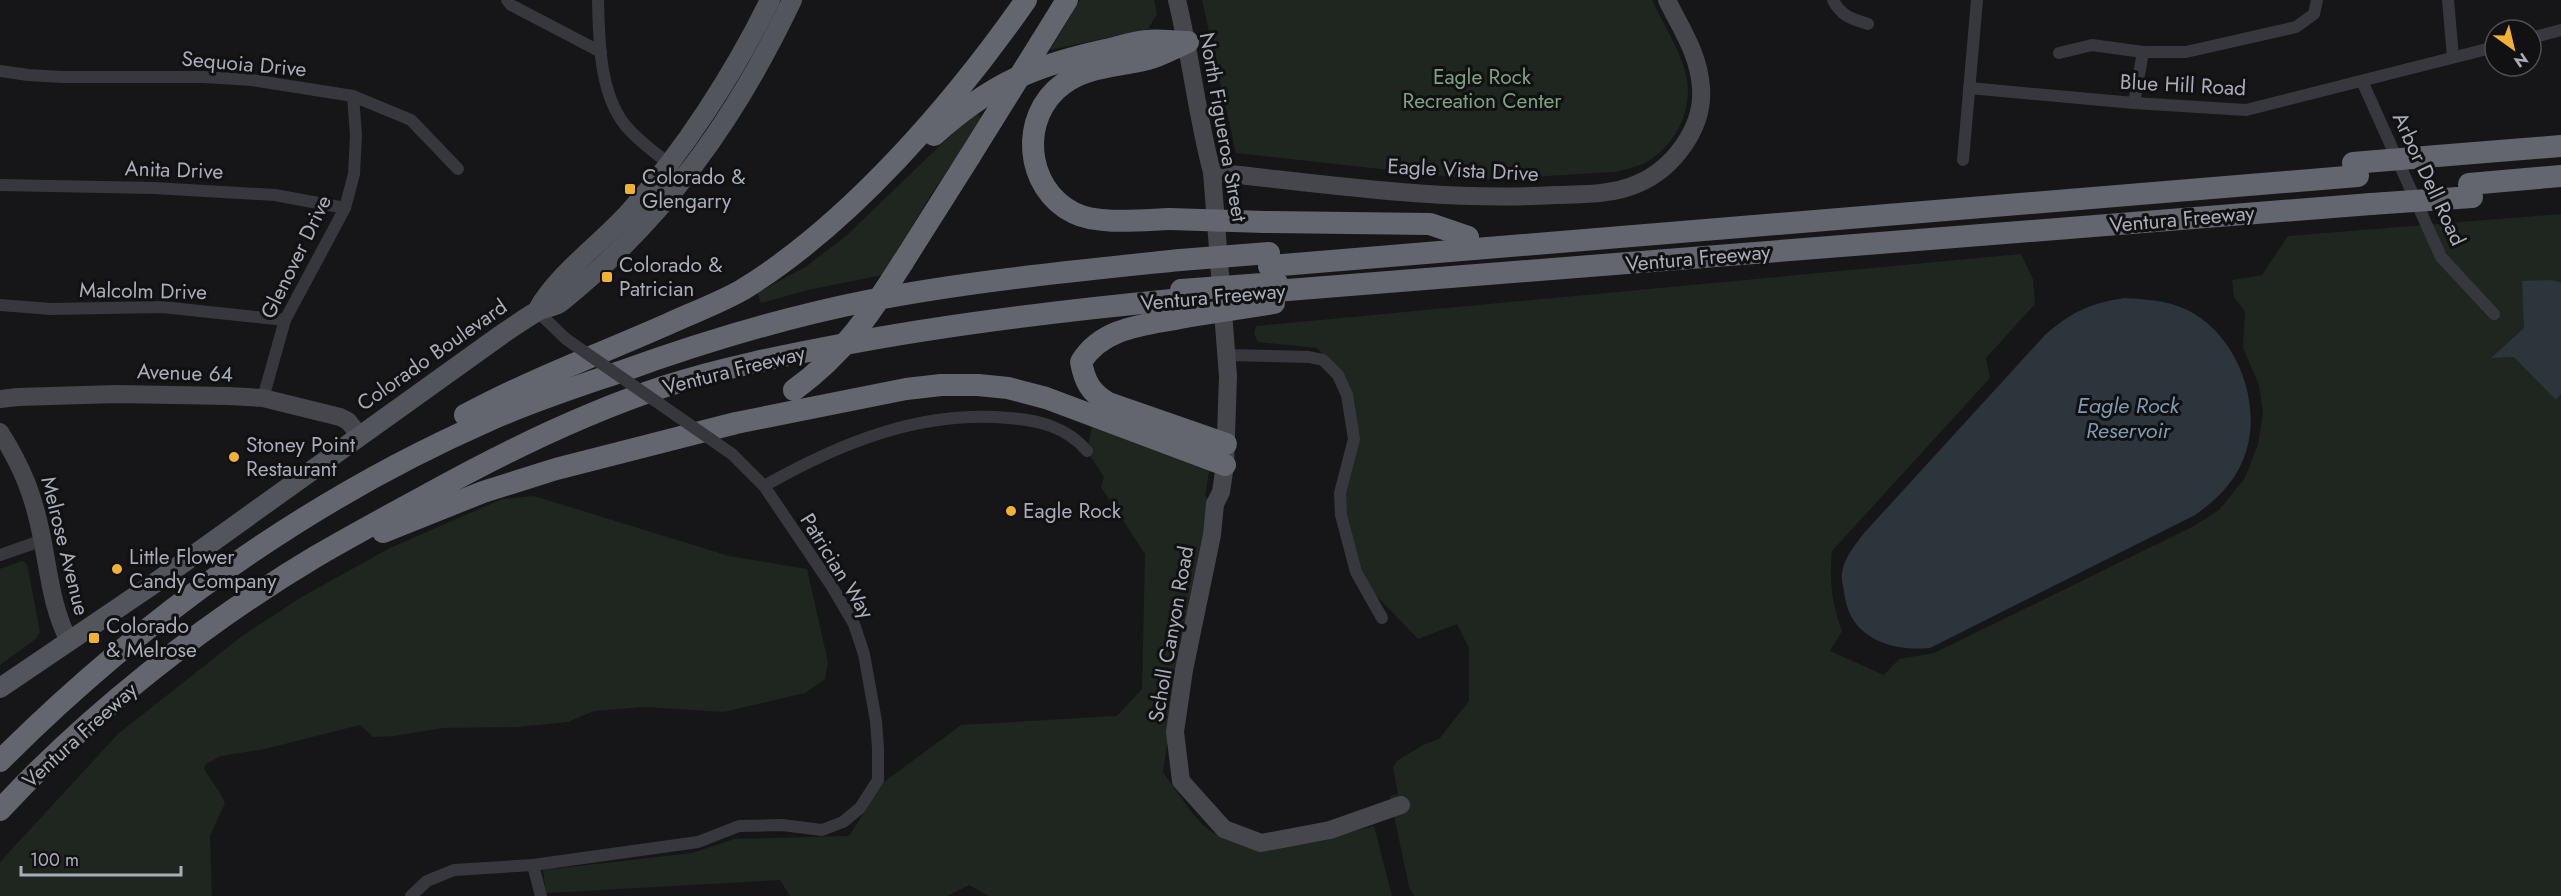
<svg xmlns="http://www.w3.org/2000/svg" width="2561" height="896" viewBox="0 0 2561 896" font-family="Jost,sans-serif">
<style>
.green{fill:#1e261f}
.water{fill:#2c353c}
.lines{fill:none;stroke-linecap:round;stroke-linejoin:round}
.street{stroke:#37383d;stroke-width:12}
.secondary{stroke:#45474d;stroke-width:18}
.primary{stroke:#53555c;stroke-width:20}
.highway{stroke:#63666e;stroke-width:22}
.street-bridge{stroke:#37383d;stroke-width:12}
.highway-bridge{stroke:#63666e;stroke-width:22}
.poi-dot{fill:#f2b134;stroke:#111113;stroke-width:2}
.labels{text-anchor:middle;stroke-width:6;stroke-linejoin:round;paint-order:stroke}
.street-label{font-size:21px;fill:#a8adb8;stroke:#111113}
.park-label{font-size:21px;fill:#7fa381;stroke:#111113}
.poi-label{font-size:21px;fill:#a8adb8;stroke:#111113;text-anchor:start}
.water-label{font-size:22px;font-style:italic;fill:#7f9bb3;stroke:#111113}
</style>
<rect width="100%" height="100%" fill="#161618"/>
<g class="green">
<polygon points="1080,0 1154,0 1157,14 1148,29 1050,50"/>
<path d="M1202 0H1652C1663 23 1678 47 1685 71 1695 105 1678 142 1650 160 1639 167 1627 169 1615 172L1479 180 1236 153Z"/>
<polygon points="976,111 982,119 931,195 882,275 808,290 761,303 757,293 807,266 846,236"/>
<path d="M2561 214V896H1414L1409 887 1390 796 1398 794 1393 767 1398 760 1423 745 1439 739 1469 701V648L1457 624 1418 639 1371 590 1348 539 1343 508 1358 432 1348 384 1317 348 1258 342 1254 334 1256 326 2021 254 2033 279 2035 304 1986 358 1990 378 1832 551C1829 580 1832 603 1842 631L1830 651 1884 675 1899 659 1934 653 2192 527 2219 510 2245 478 2258 444 2263 413 2259 385 2243 348 2245 312 2234 297 2232 280 2262 275 2288 236Z"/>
<path d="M1093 421 1210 467 1205 496 1215 504 1189 599 1163 772C1174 787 1195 820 1209 830 1254 862 1325 839 1374 826L1392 896H989L969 885 947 896H790L780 880 546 893 543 870 692 853 734 839 849 836 884 782 961 725 1117 716 1142 689 1145 554 1101 487 1104 477 1087 451Z"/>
<path d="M534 496 729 556 807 569 828 662 825 679 805 693 724 712 645 707 594 711 568 722 516 727 443 728 394 736 373 737 360 725 265 749 221 756 206 764 204 768C210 781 220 789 225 803L210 836 212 896H0V862L118 734 242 636 300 598 388 549 502 499Z"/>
<polygon points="22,561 27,564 40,632 37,638 0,665 0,569"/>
</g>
<g class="water">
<polygon points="2552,280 2561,283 2561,394 2556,400 2514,357 2491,358 2524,328 2522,281"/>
<path d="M2124 298C2142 299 2160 300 2178 306 2233 326 2263 398 2246 452 2237 480 2218 499 2195 515L1930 648C1889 652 1848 637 1844 591 1843 586 1841 578 1842 573 1844 557 1856 544 1865 532L2045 335C2072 312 2088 304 2124 298Z"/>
</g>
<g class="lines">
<g class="street">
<polyline points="507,0 511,5 601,52"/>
<path d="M598 0C599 39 599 92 625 125 638 141 657 154 673 167"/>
<path d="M1833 0C1841 16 1852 19 1868 24"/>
<polyline points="2448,0 2453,57"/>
<polyline points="2531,38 2561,30"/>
<polyline points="2059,53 2092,45 2143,52 2186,52 2296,27 2314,14 2317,0"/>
<polyline points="0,71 28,75 62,77 203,77 252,80 353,96 411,120 458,169"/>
<polyline points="2362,81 2441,257 2494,314"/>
<polyline points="1969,88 2134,103 2246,110 2495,47"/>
<polyline points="2134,103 2143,52"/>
<polyline points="1963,160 1977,0"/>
<polyline points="0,185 154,188 275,195 345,208"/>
<polyline points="0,305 51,309 162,307 285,320"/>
<polyline points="537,311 566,339"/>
<polyline points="1225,355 1309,357 1323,360 1338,375 1347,395 1354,439 1340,493 1341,515 1356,572 1382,618"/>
<polyline points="263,398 285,320 345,208 354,174 356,135 353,96"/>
<path d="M764 486C840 443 920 410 1009 418 1038 420 1067 427 1087 451"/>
<polyline points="0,555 43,540"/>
<polyline points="533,865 541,896"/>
<polyline points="411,896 427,881 454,870 533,865 698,842 739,826 782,825 822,830 843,822 860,808 878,780 878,748 876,721 864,654 854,624 831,585 764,486 732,454"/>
</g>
<g class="secondary">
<path d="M1177 0C1191 57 1197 116 1212 172L1228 376 1225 465 1221 492 1215 504 1212 535 1184 670 1175 732 1181 781 1224 829 1261 843 1330 830 1401 805"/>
<path d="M1212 172C1326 184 1442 202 1556 195 1583 194 1612 195 1637 184 1673 169 1704 128 1701 88 1699 54 1681 29 1667 0"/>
<polyline points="0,399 18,397 117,394 229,396 263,398 340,417 348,421 359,435"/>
<path d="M0 432C23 468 34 497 42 538 49 573 52 609 69 641"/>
</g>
<g class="primary">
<path d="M537 311C558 273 602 243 631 210 684 151 735 72 770 0"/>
<path d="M0 688 155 583 501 335C513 327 524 319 536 312 543 307 554 308 561 302 665 218 735 120 792 0"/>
</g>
<g class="highway">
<polyline points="1041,42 1067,0"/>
<path d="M934 135C992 83 1035 65 1110 49 1122 46 1134 42 1146 41 1159 39 1174 42 1188 42"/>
<polyline points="2437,156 2561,146"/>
<polyline points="2469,184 2561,176"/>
<path d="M1169 219C1142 220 1098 225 1074 213 1024 188 1019 116 1063 84 1090 64 1124 67 1154 57 1164 54 1174 48 1184 44"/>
<polyline points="1265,222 1430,224 1468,237"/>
<polyline points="903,262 970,156"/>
<polyline points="1269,266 2358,176"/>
<polyline points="1275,291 2371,204"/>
<path d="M1185 317C1147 325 1103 326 1081 362 1085 382 1090 392 1108 403L1226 444"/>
<path d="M465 415C530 380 600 354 668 324 692 313 719 303 742 290 850 224 954 103 1026 0"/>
<polyline points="383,532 483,492 556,469 736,423 906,389 941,385 978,385 1008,388 1046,398 1225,465"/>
<path d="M0 761C141 620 307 500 490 420 532 401 576 387 620 372 700 343 782 318 867 301 970 281 1075 271 1180 260"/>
<path d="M0 810C88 715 203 624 315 557 351 536 388 516 425 496 502 453 581 414 666 386 722 368 782 356 840 345 954 323 1067 310 1182 299"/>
</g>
<polyline class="street-bridge" points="566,339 732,454"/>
<g class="highway-bridge">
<polyline points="970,156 1041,42"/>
<polyline points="2353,163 2437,156"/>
<polyline points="2371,204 2472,197"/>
<polyline points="1169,219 1265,222"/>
<polyline points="1180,260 1269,253"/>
<polyline points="1181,290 1277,283"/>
<polyline points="1185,317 1274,303"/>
<path d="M794 390C845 353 870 314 903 262"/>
</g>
</g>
<g class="poi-dot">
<rect x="624" y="183" width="12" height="12" rx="3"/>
<rect x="601" y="271" width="12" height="12" rx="3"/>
<circle cx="234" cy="457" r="6"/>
<circle cx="1011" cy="511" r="6"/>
<circle cx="117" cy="569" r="6"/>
<rect x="88" y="632" width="12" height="12" rx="3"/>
</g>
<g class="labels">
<g class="street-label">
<text transform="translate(244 64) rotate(5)" y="7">Sequoia Drive</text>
<text transform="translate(2183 85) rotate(3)" y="7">Blue Hill Road</text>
<text transform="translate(1223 127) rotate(80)" y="7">North Figueroa Street</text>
<text transform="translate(174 170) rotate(2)" y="7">Anita Drive</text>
<text transform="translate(1463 170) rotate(3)" y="7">Eagle Vista Drive</text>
<text transform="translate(2429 179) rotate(65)" y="7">Arbor Dell Road</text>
<text transform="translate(2182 219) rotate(-5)" y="7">Ventura Freeway</text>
<text transform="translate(296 257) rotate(-64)" y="7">Glenover Drive</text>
<text transform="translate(1698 258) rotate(-5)" y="7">Ventura Freeway</text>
<text transform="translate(143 291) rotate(1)" y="7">Malcolm Drive</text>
<text transform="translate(1213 297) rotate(-5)" y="7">Ventura Freeway</text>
<text transform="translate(432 355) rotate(-35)" y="7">Colorado Boulevard</text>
<text transform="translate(734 370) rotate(-14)" y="7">Ventura Freeway</text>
<text transform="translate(185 373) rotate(2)" y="7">Avenue 64</text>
<text transform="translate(65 546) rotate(76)" y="7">Melrose Avenue</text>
<text transform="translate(837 566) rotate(58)" y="7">Patrician Way</text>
<text transform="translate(1171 634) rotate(-80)" y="7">Scholl Canyon Road</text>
<text transform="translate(80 735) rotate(-42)" y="7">Ventura Freeway</text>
</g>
<g class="park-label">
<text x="1482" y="84">Eagle Rock<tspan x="1482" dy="24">Recreation Center</tspan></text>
</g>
<g class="poi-label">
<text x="642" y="184">Colorado &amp;<tspan x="642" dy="24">Glengarry</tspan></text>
<text x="619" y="272">Colorado &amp;<tspan x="619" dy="24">Patrician</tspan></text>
<text x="246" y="452">Stoney Point<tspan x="246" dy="24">Restaurant</tspan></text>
<text x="1023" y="518">Eagle Rock</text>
<text x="129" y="564">Little Flower<tspan x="129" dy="24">Candy Company</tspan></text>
<text x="106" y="633">Colorado<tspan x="106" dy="24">&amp; Melrose</tspan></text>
</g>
<g class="water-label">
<text x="2128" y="413">Eagle Rock<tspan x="2128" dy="25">Reservoir</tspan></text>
</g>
</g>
<g transform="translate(2513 48) rotate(146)"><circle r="28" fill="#111113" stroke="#4d4f55" stroke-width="1.5"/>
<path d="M0-4.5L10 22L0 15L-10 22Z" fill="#f2b134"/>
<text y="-9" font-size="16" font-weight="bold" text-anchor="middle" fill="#a8adb8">N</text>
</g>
<path d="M21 866v9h160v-9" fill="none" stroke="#a8adb8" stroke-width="3"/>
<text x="30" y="866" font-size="18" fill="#a8adb8" stroke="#111113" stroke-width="4.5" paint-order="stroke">100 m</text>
</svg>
